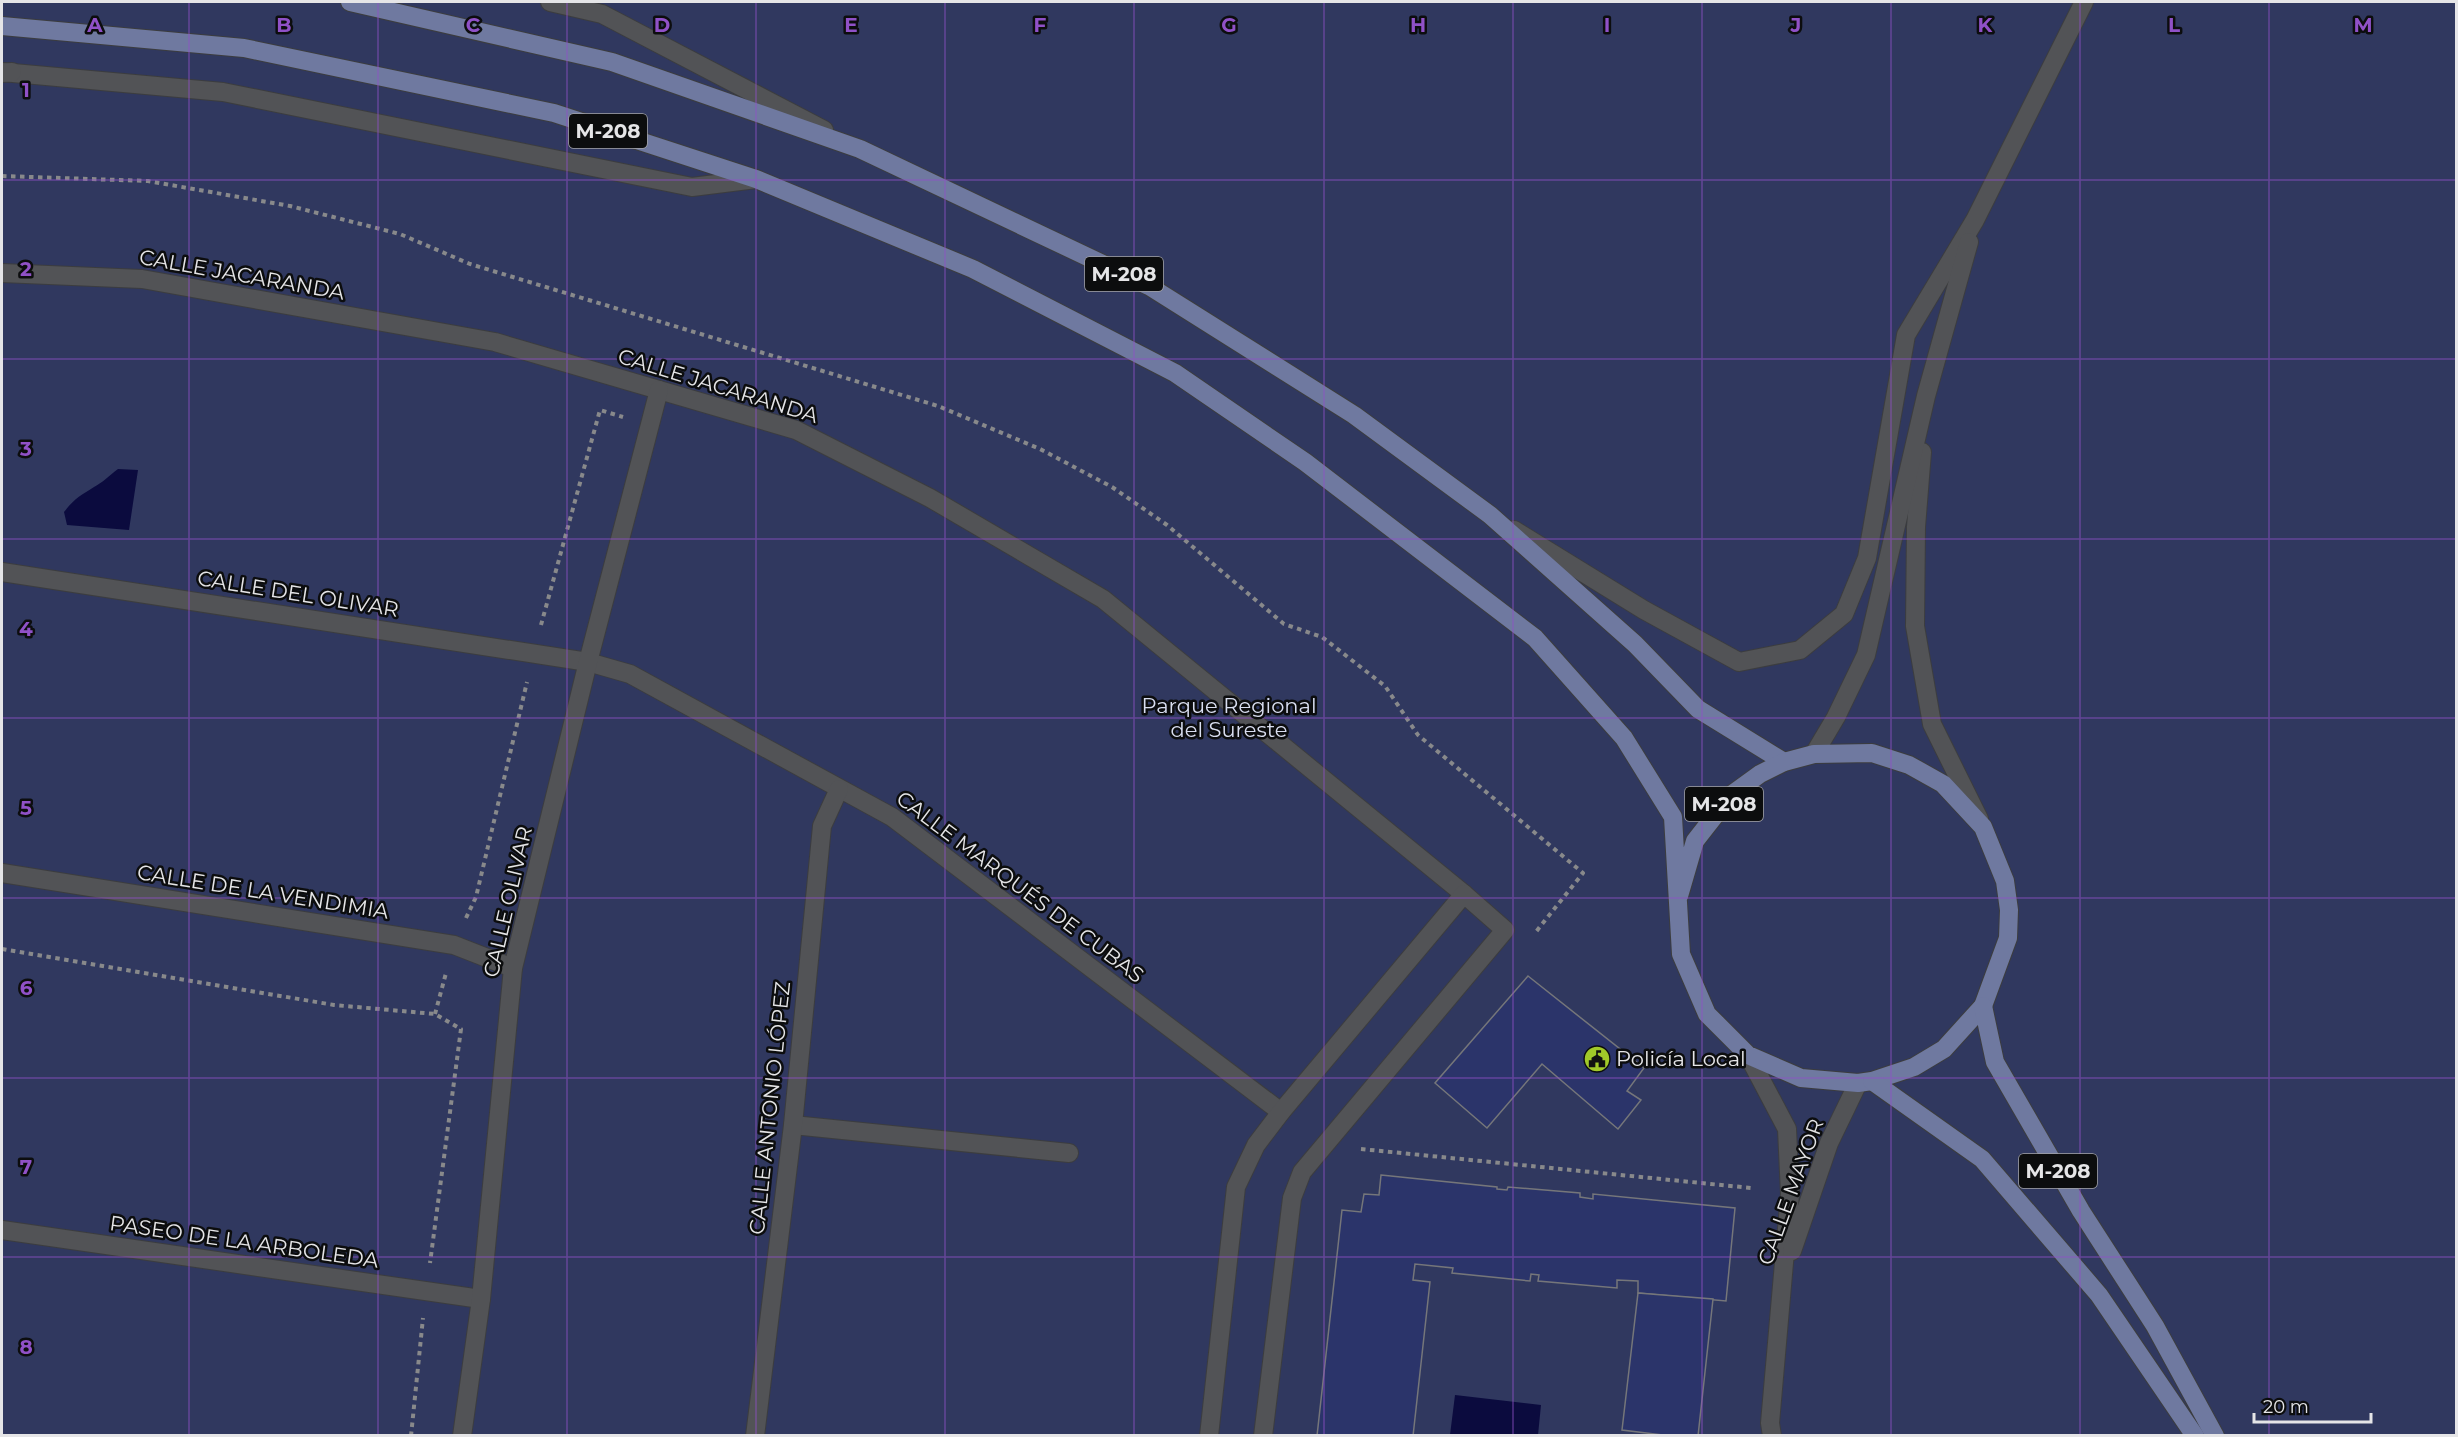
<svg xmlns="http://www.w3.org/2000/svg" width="2458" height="1437" viewBox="0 0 2458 1437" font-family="Montserrat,sans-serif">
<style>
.green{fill:#30385f}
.water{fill:#0b0b3e}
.building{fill:#2b346a;stroke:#75767a;stroke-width:1.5}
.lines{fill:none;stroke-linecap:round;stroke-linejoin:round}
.service-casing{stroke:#3c3d3f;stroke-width:20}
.pedestrian-casing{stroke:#3c3d3f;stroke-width:20}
.minor-casing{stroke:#3c3d3f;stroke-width:20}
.tertiary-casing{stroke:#3c3d3f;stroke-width:20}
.primary-casing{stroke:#3c3d3f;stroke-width:20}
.path{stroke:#88898b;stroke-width:4;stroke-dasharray:4.5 4.5;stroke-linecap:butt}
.service{stroke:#525356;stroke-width:18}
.pedestrian{stroke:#525356;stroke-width:18}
.minor{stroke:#525356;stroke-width:18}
.tertiary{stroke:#525356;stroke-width:18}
.primary{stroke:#6f79a0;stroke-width:18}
.grid{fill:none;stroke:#9051c7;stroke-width:1.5;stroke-opacity:0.55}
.labels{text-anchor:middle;stroke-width:5;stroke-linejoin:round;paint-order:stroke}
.shield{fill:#0c0d0e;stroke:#a4a4a6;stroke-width:1.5}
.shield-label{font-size:20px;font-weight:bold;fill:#e5e5e7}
.street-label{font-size:21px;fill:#e5e5e7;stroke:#0c0d0e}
.park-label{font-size:21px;fill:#d9def0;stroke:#0c0d0e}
.poi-label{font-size:21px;fill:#e5e5e7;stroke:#0c0d0e;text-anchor:start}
.grid-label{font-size:20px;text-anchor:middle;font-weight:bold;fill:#9051c7;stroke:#0c0d0e;stroke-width:5;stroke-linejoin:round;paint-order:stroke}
</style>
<rect width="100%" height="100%" fill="#222326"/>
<rect class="green" x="2" y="2" width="2454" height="1433"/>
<g class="water">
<path d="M118 469 138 470 129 530 67 525 64 512C75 498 80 496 94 487 102 483 110 475 118 469Z"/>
<polygon points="1455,1395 1541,1405 1538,1435 1450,1435"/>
</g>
<g class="building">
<polygon points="1528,976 1644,1068 1627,1091 1641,1100 1618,1129 1542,1064 1487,1128 1435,1083"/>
<polygon points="1381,1175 1497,1187 1497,1189 1507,1190 1508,1187 1580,1193 1580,1197 1593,1199 1593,1194 1735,1208 1726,1301 1638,1293 1638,1281 1617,1280 1617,1288 1538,1281 1539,1275 1531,1274 1530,1281 1452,1273 1453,1268 1415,1264 1413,1280 1430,1282 1413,1436 1317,1436 1342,1210 1361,1212 1364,1194 1379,1195"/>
<polygon points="1638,1293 1713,1299 1698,1436 1671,1436 1622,1430"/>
</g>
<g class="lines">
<defs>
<g id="service">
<polyline points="550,2 602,14 824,130"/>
<polyline points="2,72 223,92 692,187 756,179"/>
</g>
<g id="pedestrian">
<polyline points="2,572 588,662"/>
<polyline points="2,1230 481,1299"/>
</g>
<g id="minor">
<polyline points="2,73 12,72"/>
<polyline points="2,273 142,279 495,342 796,430 930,498 1103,599 1464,894"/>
<polyline points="588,662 630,674 892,817 1281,1112"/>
<polyline points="2,873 454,945 513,968"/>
<polyline points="1748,1055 1787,1129 1790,1194 1770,1423 1772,1436"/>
<polyline points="793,1125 1069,1153"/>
<polyline points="1792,1251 1829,1143 1858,1083"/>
<polyline points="462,1436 481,1299 513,968 588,662 659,390"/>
<polyline points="755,1436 793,1125 822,826 839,789"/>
<polyline points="1209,1436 1236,1187 1256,1145 1281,1112 1464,894 1505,930 1302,1172 1292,1198 1263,1436"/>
</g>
<g id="tertiary">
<polyline points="1922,452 1916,527 1915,626 1932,724 1979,819"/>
<polyline points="1514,530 1644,610 1739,662 1800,650 1844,614 1867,558 1906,335 1975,220 2084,2"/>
<polyline points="1814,754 1836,717 1866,655 1926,396 1969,242"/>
</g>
<g id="primary">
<polyline points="350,2 612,62 860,149 1149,286 1354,415 1490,515 1635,644 1698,709 1784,762"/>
<polyline points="2,26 244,48 554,113 756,179 973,269 1175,373 1305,462 1535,638 1624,738 1673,817 1681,954 1707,1014 1748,1055 1801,1078 1858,1083 1872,1081 1914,1067 1944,1049 1983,1006 2008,938 2009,910 2005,881 1983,827 1943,784 1909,765 1872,753 1814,754 1784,762 1760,774 1731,795 1695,841 1679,896"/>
<polyline points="1983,1006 1995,1062 2081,1211 2155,1326 2215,1436"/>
<polyline points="1872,1081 1982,1159 2099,1295 2195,1436"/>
</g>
</defs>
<use href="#service" class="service-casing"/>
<use href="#pedestrian" class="pedestrian-casing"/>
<use href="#minor" class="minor-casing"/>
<use href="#tertiary" class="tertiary-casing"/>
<use href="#primary" class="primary-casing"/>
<g class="path">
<polyline points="2,176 148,181 290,206 400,234 470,264 938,406 1040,449 1112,487 1167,525 1284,624 1322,637 1385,686 1418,735 1583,873 1535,933"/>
<polyline points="541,625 600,410 623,417"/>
<polyline points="466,918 476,897 527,682"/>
<polyline points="2,949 334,1005 435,1014 461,1029 430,1263"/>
<polyline points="435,1014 446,973"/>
<polyline points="1361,1149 1751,1188"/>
<polyline points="411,1436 423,1318"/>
</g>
<use href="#service" class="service"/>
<use href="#pedestrian" class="pedestrian"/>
<use href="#minor" class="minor"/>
<use href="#tertiary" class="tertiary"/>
<use href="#primary" class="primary"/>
</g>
<path class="grid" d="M189 2V1436M378 2V1436M567 2V1436M756 2V1436M945 2V1436M1134 2V1436M1324 2V1436M1513 2V1436M1702 2V1436M1891 2V1436M2080 2V1436M2269 2V1436M2 180H2456M2 359H2456M2 539H2456M2 718H2456M2 898H2456M2 1078H2456M2 1257H2456"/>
<defs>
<symbol id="civic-disc" viewBox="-11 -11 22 22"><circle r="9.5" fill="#a1c929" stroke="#0c0d0e"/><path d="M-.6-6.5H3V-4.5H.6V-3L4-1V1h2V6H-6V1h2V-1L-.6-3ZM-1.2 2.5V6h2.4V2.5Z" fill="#111"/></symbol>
</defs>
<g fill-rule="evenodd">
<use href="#civic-disc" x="1582" y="1044" width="30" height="30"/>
</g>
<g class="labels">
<g class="shield">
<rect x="569" y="114" width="78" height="34" rx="4.5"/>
<rect x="1085" y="257" width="78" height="34" rx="4.5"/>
<rect x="1685" y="787" width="78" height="34" rx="4.5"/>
<rect x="2019" y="1154" width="78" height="34" rx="4.5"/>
</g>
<g class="shield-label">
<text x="608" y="138">M-208</text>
<text x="1124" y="281">M-208</text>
<text x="1724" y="811">M-208</text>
<text x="2058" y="1178">M-208</text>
</g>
<g class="street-label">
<text transform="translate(242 275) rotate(10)" y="7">CALLE JACARANDA</text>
<text transform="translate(718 386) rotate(17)" y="7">CALLE JACARANDA</text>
<text transform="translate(298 594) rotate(9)" y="7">CALLE DEL OLIVAR</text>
<text transform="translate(1020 887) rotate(37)" y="7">CALLE MARQUÉS DE CUBAS</text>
<text transform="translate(263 892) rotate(9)" y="7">CALLE DE LA VENDIMIA</text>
<text transform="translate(508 902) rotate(-77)" y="7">CALLE OLIVAR</text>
<text transform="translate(770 1108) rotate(-84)" y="7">CALLE ANTONIO LÓPEZ</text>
<text transform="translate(1791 1192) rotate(-70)" y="7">CALLE MAYOR</text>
<text transform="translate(244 1242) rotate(8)" y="7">PASEO DE LA ARBOLEDA</text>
</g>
<g class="park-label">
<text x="1229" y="713">Parque Regional<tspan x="1229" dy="24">del Sureste</tspan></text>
</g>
<g class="poi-label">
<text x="1616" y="1066">Policía Local</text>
</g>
</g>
<g class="grid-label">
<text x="95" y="32">A</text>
<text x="284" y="32">B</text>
<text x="473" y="32">C</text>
<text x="662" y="32">D</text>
<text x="851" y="32">E</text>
<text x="1040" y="32">F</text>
<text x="1229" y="32">G</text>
<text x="1418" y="32">H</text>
<text x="1607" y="32">I</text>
<text x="1796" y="32">J</text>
<text x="1985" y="32">K</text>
<text x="2174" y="32">L</text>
<text x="2363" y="32">M</text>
<text x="26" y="97">1</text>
<text x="26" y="276">2</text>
<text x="26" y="456">3</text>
<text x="26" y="636">4</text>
<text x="26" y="815">5</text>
<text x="26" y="995">6</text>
<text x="26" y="1174">7</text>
<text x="26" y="1354">8</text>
</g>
<rect width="2458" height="1437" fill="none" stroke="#e5e5e7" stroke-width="6"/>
<path d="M2254 1413v9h117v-9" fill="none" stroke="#e5e5e7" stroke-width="3"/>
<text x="2263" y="1413" font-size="18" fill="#e5e5e7" stroke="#0c0d0e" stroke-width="4.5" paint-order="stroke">20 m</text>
</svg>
